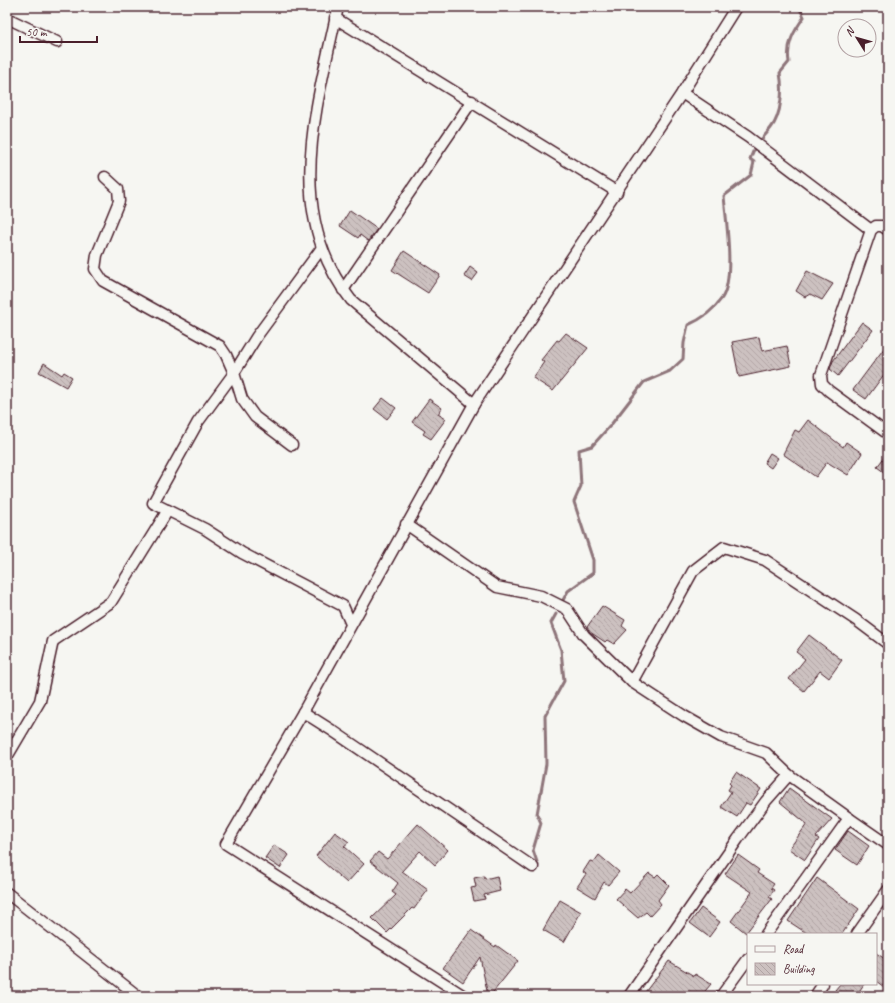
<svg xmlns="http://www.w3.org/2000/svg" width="895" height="1003" viewBox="0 0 895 1003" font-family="Caveat,sans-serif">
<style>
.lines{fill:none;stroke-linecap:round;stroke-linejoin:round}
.stream{stroke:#8e747a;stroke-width:3}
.building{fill:url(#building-back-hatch);stroke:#4a1f2b}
.minor-casing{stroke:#4a1f2b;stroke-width:13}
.minor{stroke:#f6f6f2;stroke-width:10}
</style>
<defs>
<pattern id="building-back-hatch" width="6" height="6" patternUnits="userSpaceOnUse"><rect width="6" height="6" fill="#ccc1c0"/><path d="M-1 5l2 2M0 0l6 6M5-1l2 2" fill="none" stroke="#b1a5a5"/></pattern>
</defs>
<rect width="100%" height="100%" fill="#f6f6f2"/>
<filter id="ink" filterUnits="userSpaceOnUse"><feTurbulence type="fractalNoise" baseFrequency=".025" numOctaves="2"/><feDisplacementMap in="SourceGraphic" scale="8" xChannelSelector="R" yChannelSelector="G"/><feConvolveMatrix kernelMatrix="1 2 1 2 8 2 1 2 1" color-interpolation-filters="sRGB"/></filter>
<g filter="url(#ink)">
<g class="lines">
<g class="stream">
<path d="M563 600 568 591 593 573V560L574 502 581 486 579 450 592 446 610 426 644 382 670 371 683 359 684 343 688 325C702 319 713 311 722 298 735 278 726 220 724 196L751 175 754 162 750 159C756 142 761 141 771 128 782 114 783 89 780 73L789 62C786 44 794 31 804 17L799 7"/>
<polyline points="538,865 533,850 541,823 537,814 546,764 545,716 564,681 561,650 551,623 556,614"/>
</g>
</g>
<g class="building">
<polygon points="350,210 377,229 368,241 360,235 358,238 340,226"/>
<polygon points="404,251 440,275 428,293 392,270"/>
<polygon points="470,267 478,273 472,281 464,276"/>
<polygon points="807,271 833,284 822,300 810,294 805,297 796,291"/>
<polygon points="862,322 873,330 838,376 830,369 833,361"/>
<polygon points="566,333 588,348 553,391 533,378 544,362 541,360 557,340 559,341"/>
<polygon points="759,337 762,351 787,346 791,366 739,377 732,342"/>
<polygon points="888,343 888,369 866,399 853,390"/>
<polygon points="44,363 62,375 64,372 72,377 66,387 39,372"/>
<polygon points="383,398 396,408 387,419 374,409"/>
<polygon points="429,399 442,408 438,414 446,419 431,439 423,434 425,431 412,422"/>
<polygon points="808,420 843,447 846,442 862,453 848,475 827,462 816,477 783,454 795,430 799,432"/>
<polygon points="888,452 888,475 877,467"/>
<polygon points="770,453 778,458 771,468 764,463"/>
<polygon points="602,606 625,620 622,626 627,630 614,644 607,640 605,642 590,632 587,627"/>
<polygon points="809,635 842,660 829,678 820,671 804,691 789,679 805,659 796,652"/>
<polygon points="736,772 761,789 750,805 746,803 737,817 721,807 731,792 728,790 731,785 729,783"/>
<polygon points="789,788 832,819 816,837 819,839 805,860 789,849 807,824 780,802"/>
<polygon points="418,824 448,850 435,865 420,851 402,871 428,890 414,909 412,908 387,933 372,918 396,895 392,892 398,883 370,861 378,852 387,859"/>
<polygon points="848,831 869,846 857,865 835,850"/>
<polygon points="335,832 349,842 344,846 364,864 347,883 316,856"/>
<polygon points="274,845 289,855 280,868 265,858"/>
<polygon points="599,855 619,872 608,885 604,882 595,898 577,887 586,874 583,872 590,861 594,862"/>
<polygon points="738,855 759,870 757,873 774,884 771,888 774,890 769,897 772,899 746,933 731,921 752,892 725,874"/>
<polygon points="649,873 655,877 658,874 669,885 658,900 661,904 650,916 646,912 638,918 616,899 625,889 630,893"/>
<polygon points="484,876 485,879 497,876 500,891 484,895 485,899 474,901 471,888 476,887 474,878"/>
<polygon points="817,878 859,909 842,934 808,934 788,921"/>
<polygon points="560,900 581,912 564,942 543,930"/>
<polygon points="701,908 720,922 709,937 690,923"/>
<polygon points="471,930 495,947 496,945 518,961 490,996 488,996 480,957 463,982 443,968"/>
<polygon points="876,953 888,961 888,990 876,981"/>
<polygon points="669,961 694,976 695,974 711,984 701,996 642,996"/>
<polygon points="840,984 864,984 856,996 844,996 835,990"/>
</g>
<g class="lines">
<defs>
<g id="minor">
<path d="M338 7C317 106 282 212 351 300L474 404"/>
<polyline points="7,18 57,42"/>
<polyline points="335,18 617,192"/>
<polyline points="682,93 748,137 871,230"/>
<polyline points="105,177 118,189 119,201 97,255 95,269 103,281 220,346 226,355 234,373 257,336 321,249"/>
<polyline points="888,230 882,226 876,226 871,230 821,375 822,384 829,391 888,434"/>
<polyline points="343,290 472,101"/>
<polyline points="234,373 198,422 153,503 205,529 242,553 343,606 351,624"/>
<polyline points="234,373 242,399 255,417 292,445"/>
<polyline points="406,524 497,587 541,596 567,609 584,635 632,682 684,716 721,737 766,753 789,775 849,818"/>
<polyline points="632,682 693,571 724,547 765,560 856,620 888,644"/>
<polyline points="303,712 333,731 533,867"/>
<polyline points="7,757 40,701 53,641 111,602 168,510"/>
<polyline points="7,893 138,996"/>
<polyline points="766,934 849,818 888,845"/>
<polyline points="857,934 888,890"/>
<polyline points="464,996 226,844 303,712 474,404 682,93 736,7"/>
<polyline points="629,996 738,839 766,801 789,775"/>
<polyline points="721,996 748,959"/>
<polyline points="815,996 823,984"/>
</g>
</defs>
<use href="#minor" class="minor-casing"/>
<use href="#minor" class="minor"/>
</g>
</g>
<rect width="895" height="1003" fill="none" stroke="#f6f6f2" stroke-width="24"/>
<rect x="12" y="12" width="871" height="979" fill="none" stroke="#4a1f2b" stroke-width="1.5" filter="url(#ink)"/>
<rect x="747" y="933" width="130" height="52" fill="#f6f6f2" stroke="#b1a0a2"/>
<rect x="755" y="946" width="20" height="6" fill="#f6f6f2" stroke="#b1a0a2"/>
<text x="783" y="953" font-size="12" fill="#4a1f2b">Road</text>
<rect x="755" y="963" width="20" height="12" fill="url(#building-back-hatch)" stroke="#b1a0a2"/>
<text x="783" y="973" font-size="12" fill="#4a1f2b">Building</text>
<g transform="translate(857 38) rotate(307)"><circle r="19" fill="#f6f6f2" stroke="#b1a0a2"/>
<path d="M0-3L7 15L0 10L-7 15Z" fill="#4a1f2b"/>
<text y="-6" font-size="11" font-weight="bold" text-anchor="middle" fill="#4a1f2b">N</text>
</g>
<path d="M20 36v6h77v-6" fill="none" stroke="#4a1f2b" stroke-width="2"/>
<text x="26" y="36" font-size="12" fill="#4a1f2b" stroke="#f6f6f2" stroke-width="3" paint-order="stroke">50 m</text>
</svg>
